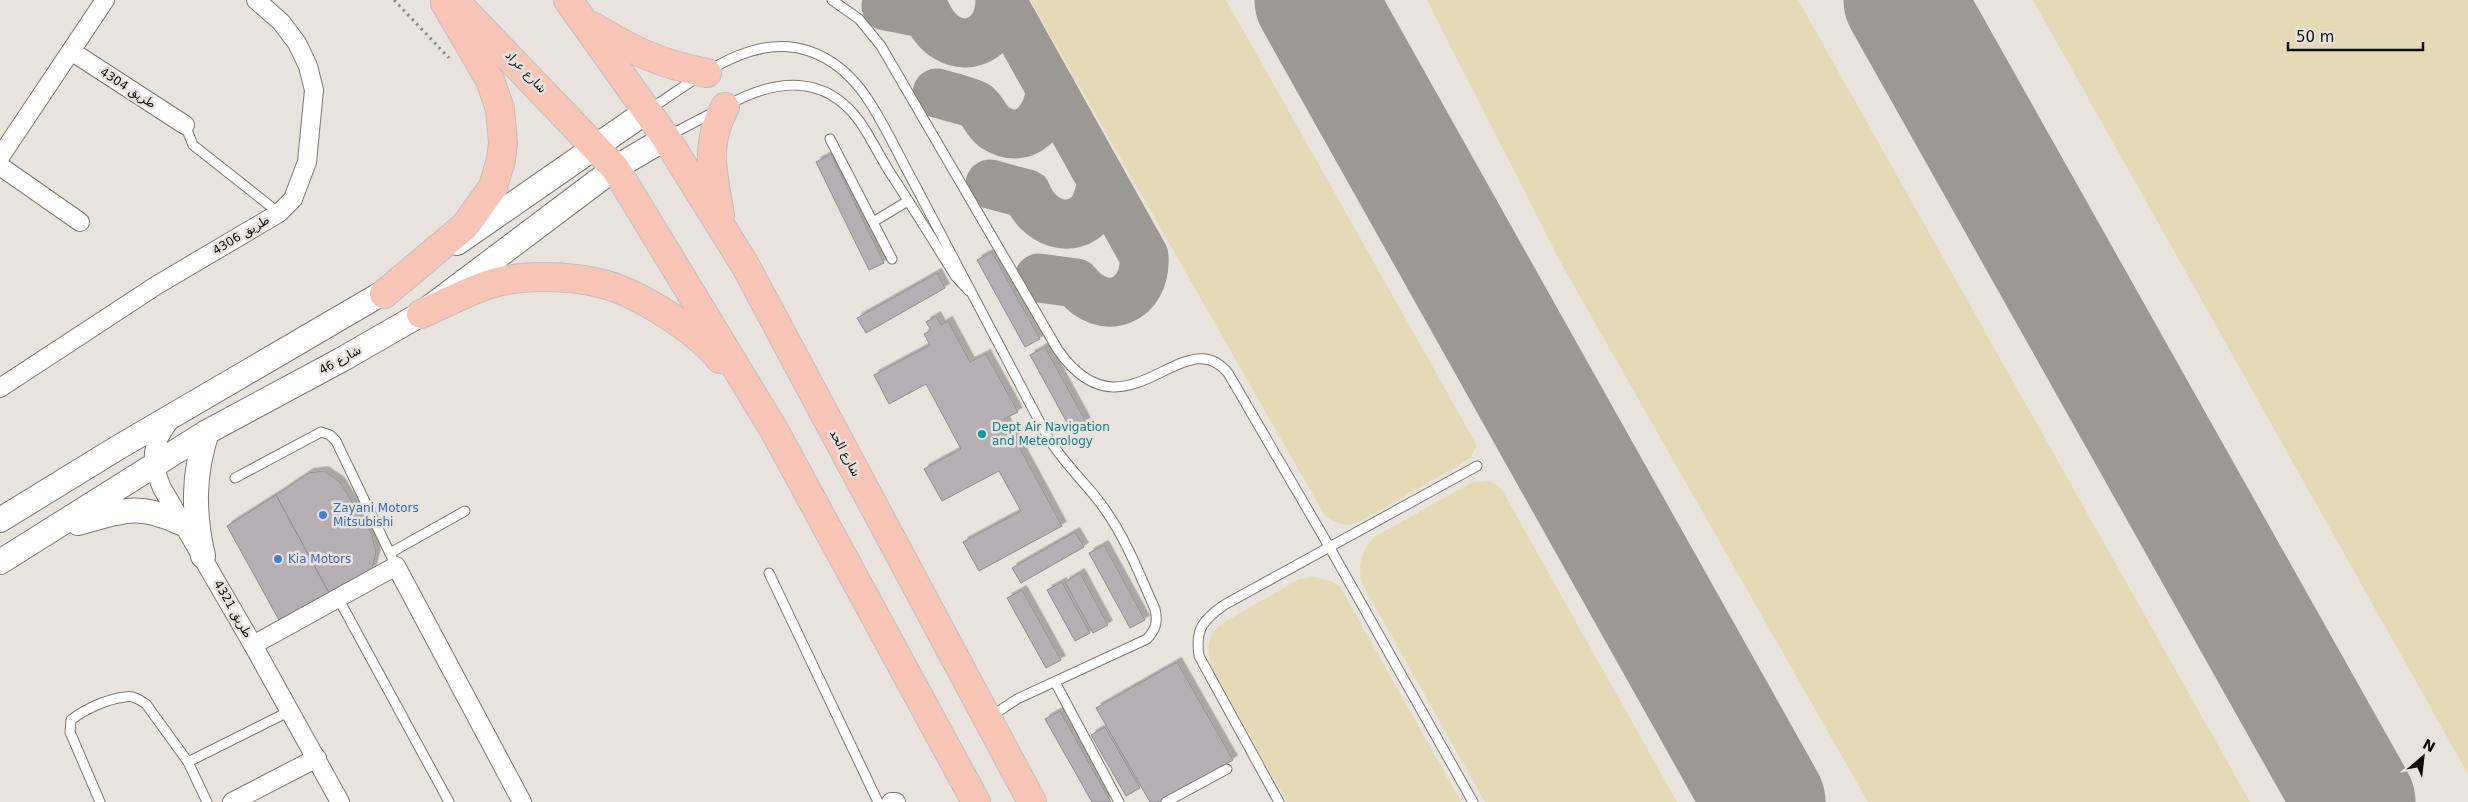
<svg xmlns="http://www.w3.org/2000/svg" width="2468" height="802" viewBox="0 0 2468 802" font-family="'DejaVu Sans','Noto Sans Arabic',sans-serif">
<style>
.sand{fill:#e4dab5}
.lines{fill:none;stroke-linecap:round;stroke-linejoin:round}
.taxiway{stroke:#9c9892;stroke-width:49}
.runway{stroke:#9c9892;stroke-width:121}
.building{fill:#b5aeb3;stroke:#948d92;filter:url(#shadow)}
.service-casing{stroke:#7e7973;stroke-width:11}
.minor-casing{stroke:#7e7973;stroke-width:20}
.secondary-casing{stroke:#7e7973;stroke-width:26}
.primary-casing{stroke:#c0c0bf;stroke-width:30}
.path{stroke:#908d88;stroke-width:3;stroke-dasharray:2.5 4;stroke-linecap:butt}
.service{stroke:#fff;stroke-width:9}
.minor{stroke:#fff;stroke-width:18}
.secondary{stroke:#fff;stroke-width:24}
.primary{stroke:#f7c4b6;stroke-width:28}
.culture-dot{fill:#0f9aa8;stroke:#e8e3dc;stroke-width:2}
.shop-dot{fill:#3f7fe0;stroke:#e8e3dc;stroke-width:2}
.labels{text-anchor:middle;stroke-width:5;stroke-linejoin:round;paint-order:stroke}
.street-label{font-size:12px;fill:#0e0c0a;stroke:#e8e3dc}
.culture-label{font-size:12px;fill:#0d838f;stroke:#e8e3dc;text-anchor:start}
.shop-label{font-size:12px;fill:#366cbe;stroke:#e8e3dc;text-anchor:start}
</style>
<defs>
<filter id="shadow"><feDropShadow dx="4.5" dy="-4.5" stdDeviation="0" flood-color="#0004"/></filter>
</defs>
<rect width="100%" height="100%" fill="#e8e3dc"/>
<g class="sand">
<path d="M1030 0H1226L1475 442 1476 447 1470 459 1357 523C1345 527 1335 523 1325 516Z"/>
<polygon points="1427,0 1798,0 2250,802 1868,802 1562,265"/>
<polygon points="2033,0 2468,0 2468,774"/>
<path d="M1488 481 1496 484 1502 490 1677 802H1485L1362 583C1357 564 1362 549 1376 536L1471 483Z"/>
<path d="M1314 577 1333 582 1340 587 1461 802H1287L1212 668C1206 649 1207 637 1221 624L1299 579Z"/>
</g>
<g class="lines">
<g class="taxiway">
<path d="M1001 0 1144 256C1147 301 1104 319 1076 283L1039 278"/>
<path d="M886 6 927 14C948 60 1000 48 1000 0"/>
<path d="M937 93C946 96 970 101 977 106 984 112 986 121 994 127 1026 148 1048 118 1051 89"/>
<path d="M990 184 1027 194C1037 221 1071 237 1092 211 1098 202 1100 192 1102 181"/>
</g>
<g class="runway">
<polyline points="1315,0 1765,802"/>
<polyline points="1904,0 2355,802"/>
</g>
</g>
<g class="building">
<polygon points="831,154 884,263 869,270 816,162"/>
<polygon points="992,252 1040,339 1025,347 977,260"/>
<polygon points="937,273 945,288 866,333 857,318"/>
<polygon points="936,316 941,325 948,321 970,362 986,354 1018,412 1004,419 1062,526 979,571 963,542 1021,511 999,471 942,501 924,469 961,449 926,384 889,404 874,375 930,345 924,334 931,330 926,322"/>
<polygon points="1045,347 1086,422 1071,430 1030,355"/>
<polygon points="324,471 340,482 372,535 376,553 372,569 329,593 276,495 309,473"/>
<polygon points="276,495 329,593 279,620 227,526"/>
<polygon points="1075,532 1084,547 1021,583 1012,568"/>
<polygon points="1104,545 1145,620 1130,628 1089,553"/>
<polygon points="1080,573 1108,625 1093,633 1065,582"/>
<polygon points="1062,582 1090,633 1075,641 1047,590"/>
<polygon points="1022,590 1061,660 1046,668 1007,598"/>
<polygon points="1177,662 1233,760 1158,802 1150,802 1096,708"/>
<polygon points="1060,711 1111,802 1092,802 1045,719"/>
<polygon points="1105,727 1140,788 1126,796 1091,735"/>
</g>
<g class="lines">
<defs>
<g id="service">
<path d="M832 0 859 19 881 46 1058 350C1125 446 1184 318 1228 373L1330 548 1473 802"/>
<path d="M728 105C775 79 825 73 860 122 871 138 879 155 889 171 912 206 934 242 956 277L969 291"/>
<path d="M648 110C695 81 750 31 809 51 833 59 852 76 867 98 885 125 900 158 916 187 960 269 1002 352 1046 434 1062 463 1088 484 1106 511 1127 541 1140 576 1155 609 1158 622 1156 629 1147 639L1017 699 990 717"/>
<polyline points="185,125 193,145 279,213"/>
<polyline points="668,136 714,112"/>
<polyline points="830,139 892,259"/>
<polyline points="873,222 908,201"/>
<polyline points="235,478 321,432 330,435 336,441 396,566"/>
<polyline points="390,553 465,511"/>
<polyline points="769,573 878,802"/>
<polyline points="338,598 449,802"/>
<polyline points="1055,682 1119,802"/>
<polyline points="188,762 207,802"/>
<path d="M100 802 70 732 71 720C85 709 107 699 125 697 133 695 140 700 146 704L188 762 290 711"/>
<polyline points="1166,802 1227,769"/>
<path d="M1279 802 1199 656C1195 629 1203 620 1224 605L1477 466"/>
</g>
<g id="minor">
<polyline points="71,51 185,125"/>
<polyline points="0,157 105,0"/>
<polyline points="0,166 80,222"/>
<polyline points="0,388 157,285 279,213 293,199 307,162 314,90 308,66 297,43 281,22 256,0"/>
<path d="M171 419C151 446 149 457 162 488L253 645 340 802"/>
<polyline points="253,645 396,566 522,802"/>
<polyline points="232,802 317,758"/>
<polyline points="891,802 896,802"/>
</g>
<g id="secondary">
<polyline points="457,243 647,111"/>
<polyline points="0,520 119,447 398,284"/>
<path d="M78 523C121 511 138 502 181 523"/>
<path d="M203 556C193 513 193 474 207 432"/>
<polyline points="0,562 207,432 341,360 421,314 615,168 666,138"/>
</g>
<g id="primary">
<polyline points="454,0 615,168 774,430 976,802"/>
<polyline points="568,0 666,138 745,265 1032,802"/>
<path d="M592 26C633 51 660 64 707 73"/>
<path d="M720 215C713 174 704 145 725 107"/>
<polyline points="384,294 465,226 493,187 501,160 503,143 500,109 490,80 445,3"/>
<path d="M421 314C442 305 464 293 487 285 519 274 570 275 603 284 639 293 698 331 720 359"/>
</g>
</defs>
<use href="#service" class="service-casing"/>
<use href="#minor" class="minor-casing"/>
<use href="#secondary" class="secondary-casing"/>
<use href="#primary" class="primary-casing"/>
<polyline class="path" points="394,0 449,58"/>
<use href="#service" class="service"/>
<use href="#minor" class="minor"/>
<use href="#secondary" class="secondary"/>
<use href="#primary" class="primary"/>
</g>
<circle class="culture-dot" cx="982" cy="434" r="5"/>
<g class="shop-dot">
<circle cx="323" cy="515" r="5"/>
<circle cx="278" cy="559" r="5"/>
</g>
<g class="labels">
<g class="street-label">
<text transform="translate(526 72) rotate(46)" y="4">شارع عراد</text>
<text transform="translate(128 88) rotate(33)" y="4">طريق 4304</text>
<text transform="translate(241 235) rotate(-31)" y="4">طريق 4306</text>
<text transform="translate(340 360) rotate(-29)" y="4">شارع 46</text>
<text transform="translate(845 453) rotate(62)" y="4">شارع الحد</text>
<text transform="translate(233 609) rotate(60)" y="4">طريق 4321</text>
</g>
<g class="culture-label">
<text x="992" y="431">Dept Air Navigation<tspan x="992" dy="14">and Meteorology</tspan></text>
</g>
<g class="shop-label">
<text x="333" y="512">Zayani Motors<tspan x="333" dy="14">Mitsubishi</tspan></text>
<text x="288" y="563">Kia Motors</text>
</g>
</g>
<g transform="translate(2423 757) rotate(28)" stroke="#e8e3dc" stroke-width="4" paint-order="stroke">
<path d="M0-4L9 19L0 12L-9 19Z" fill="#0e0c0a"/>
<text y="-8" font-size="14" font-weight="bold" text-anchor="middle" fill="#0e0c0a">N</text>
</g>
<path d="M2288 42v8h135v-8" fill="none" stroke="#0e0c0a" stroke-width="2.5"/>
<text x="2296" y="42" font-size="15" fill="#0e0c0a" stroke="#e8e3dc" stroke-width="4" paint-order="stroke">50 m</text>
</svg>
